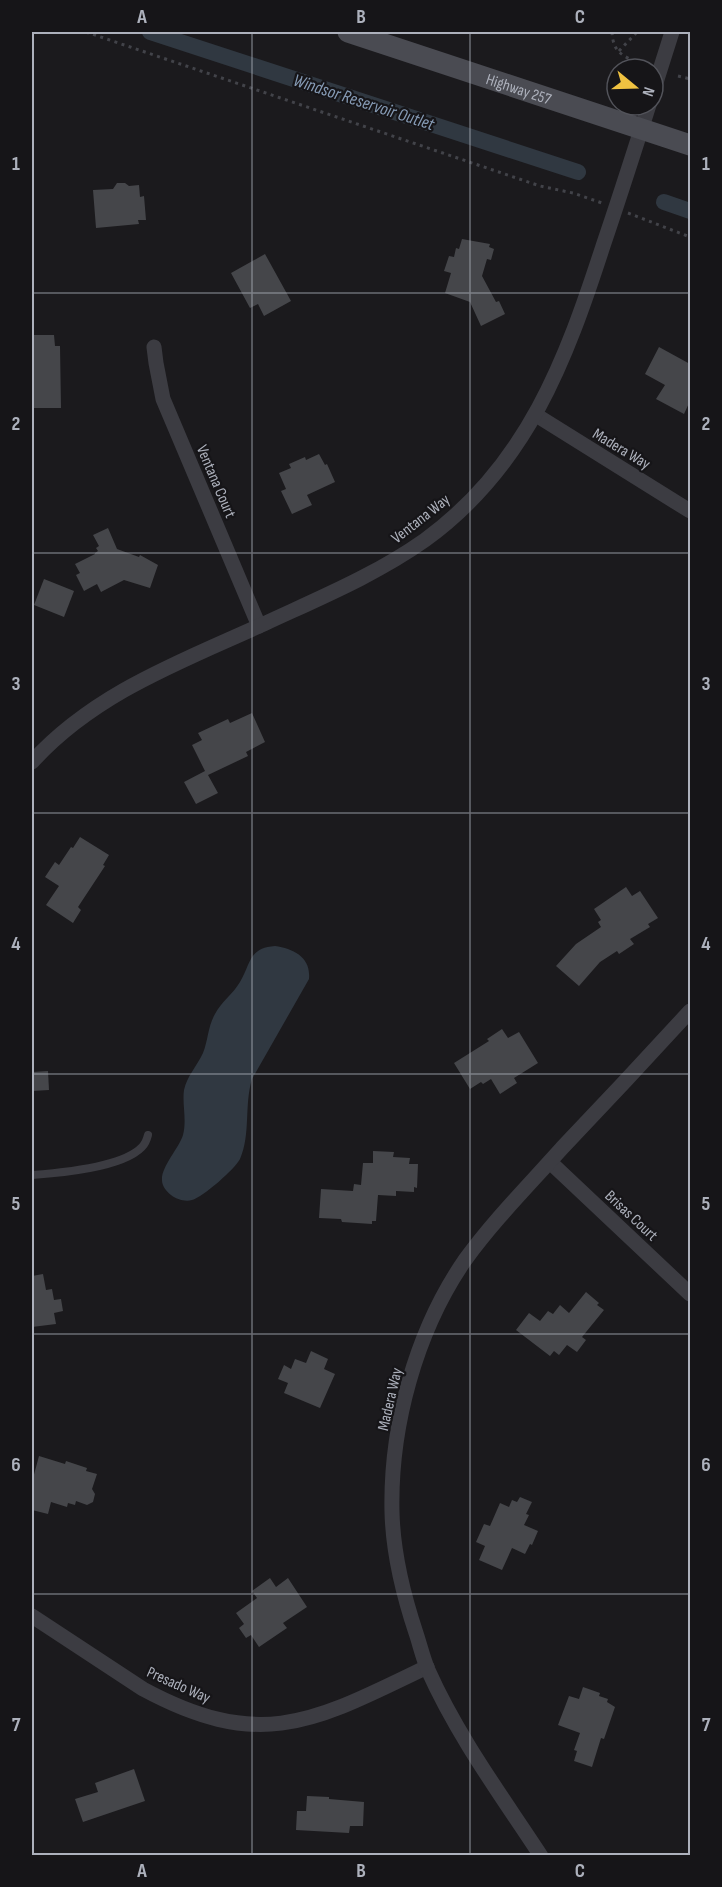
<svg xmlns="http://www.w3.org/2000/svg" width="722" height="1887" viewBox="0 0 722 1887" font-family="'Sofia Sans Condensed',sans-serif">
<style>
.water{fill:#303841}
.lines{fill:none;stroke-linecap:round;stroke-linejoin:round}
.canal{stroke:#303841;stroke-width:16}
.building{fill:#45464a}
.path{stroke:#424349;stroke-width:3;stroke-dasharray:3 4.5;stroke-linecap:butt}
.lane{stroke:#3c3c42;stroke-width:8}
.street{stroke:#3c3c42;stroke-width:15}
.secondary{stroke:#4a4b52;stroke-width:21}
.grid{fill:none;stroke:#adb1bc;stroke-width:1.5;stroke-opacity:0.55}
.labels{text-anchor:middle;stroke-width:4.5;stroke-linejoin:round;paint-order:stroke}
.street-label{font-size:16px;fill:#adb1bc;stroke:#161518}
.water-label{font-size:18px;font-style:italic;fill:#869bb5;stroke:#161518}
.neatline{fill:none;stroke:#adb1bc;stroke-width:2}
.grid-label{font-size:20px;text-anchor:middle;font-weight:bold;fill:#adb1bc}
</style>
<rect width="100%" height="100%" fill="#1b1a1d"/>
<path class="water" d="M275 946C294 949 311 957 309 979L252 1079C244 1105 251 1134 240 1159 235 1169 203 1197 192 1200 185 1202 176 1199 171 1195 166 1191 162 1186 162 1180 161 1167 179 1148 183 1135 187 1120 182 1104 184 1090 187 1076 197 1066 203 1053 208 1041 208 1026 215 1014 221 1002 233 994 240 982 251 964 248 948 275 946Z"/>
<g class="lines">
<g class="canal">
<polyline points="150,32 578,172"/>
<polyline points="664,202 690,211"/>
</g>
</g>
<g class="building">
<polygon points="117,183 125,183 129,186 139,185 140,197 144,196 146,220 138,220 139,224 96,228 93,190 113,189"/>
<polygon points="462,239 490,244 489,247 494,249 491,260 487,259 482,276 496,302 499,301 505,314 481,326 470,302 445,293 451,273 444,271 449,256 454,257 456,248 459,249"/>
<polygon points="265,254 291,301 264,316 258,304 250,308 231,273"/>
<polygon points="32,335 54,335 55,346 60,346 61,408 32,408"/>
<polygon points="659,347 690,364 690,401 684,414 656,399 665,385 645,374"/>
<polygon points="319,454 325,465 327,464 335,482 307,495 312,505 292,514 281,491 286,489 279,473 291,468 289,464 305,457 306,460"/>
<polygon points="108,528 117,549 139,557 140,555 158,565 150,588 124,580 101,592 97,584 84,591 76,575 80,573 75,564 95,554 95,553 98,551 96,548 99,546 93,535"/>
<polygon points="44,579 74,591 64,617 34,605"/>
<polygon points="252,713 265,742 246,752 248,756 208,775 218,793 196,804 184,782 205,771 192,745 202,740 198,733 228,719 230,723"/>
<polygon points="80,837 109,855 103,865 105,866 78,907 81,910 73,923 46,905 59,886 45,877 55,862 59,865 71,847 73,848"/>
<polygon points="626,887 632,896 640,891 658,918 648,924 650,927 630,939 634,944 619,954 617,951 600,962 579,986 556,966 576,944 601,927 598,922 601,920 594,909"/>
<polygon points="502,1029 508,1038 519,1032 538,1063 514,1078 517,1083 500,1094 491,1079 483,1084 481,1082 470,1089 454,1063 489,1041 487,1039"/>
<polygon points="48,1071 49,1090 32,1091 32,1072"/>
<polygon points="373,1151 394,1152 393,1157 410,1158 409,1164 418,1164 417,1188 414,1187 414,1192 396,1191 396,1196 378,1195 376,1221 372,1221 372,1224 342,1222 341,1219 319,1218 321,1189 353,1191 354,1184 361,1185 363,1163 373,1163"/>
<polygon points="43,1274 46,1290 52,1289 54,1300 61,1299 63,1311 54,1313 56,1324 32,1327 32,1276"/>
<polygon points="586,1292 599,1303 597,1305 604,1310 582,1337 586,1340 577,1352 567,1345 559,1355 554,1351 550,1356 516,1330 529,1313 540,1321 548,1311 553,1314 560,1305 569,1313"/>
<polygon points="311,1351 328,1359 324,1369 335,1374 320,1408 284,1393 288,1383 278,1379 284,1365 291,1369 295,1359 306,1363"/>
<polygon points="39,1456 65,1464 66,1461 87,1468 86,1471 97,1474 92,1489 95,1494 93,1502 87,1505 76,1501 75,1505 68,1503 67,1507 51,1502 48,1514 32,1510 32,1482"/>
<polygon points="520,1497 532,1502 526,1514 529,1515 524,1525 538,1531 532,1545 530,1544 525,1554 512,1548 502,1570 479,1560 485,1546 476,1542 484,1524 490,1526 500,1503 509,1507 512,1500 517,1502"/>
<polygon points="270,1578 276,1587 288,1578 307,1607 283,1623 287,1628 259,1647 251,1635 246,1638 239,1628 244,1624 236,1613 257,1598 252,1591"/>
<polygon points="583,1687 600,1693 599,1696 608,1699 607,1702 615,1707 604,1739 601,1738 592,1767 574,1761 577,1751 574,1750 580,1733 558,1725 569,1696 579,1699"/>
<polygon points="134,1769 145,1801 83,1822 75,1799 98,1792 95,1783"/>
<polygon points="307,1796 329,1797 329,1799 364,1802 363,1826 350,1826 349,1833 296,1830 297,1811 306,1811"/>
</g>
<g class="lines">
<g class="path">
<polyline points="86,32 540,186 573,193 602,203"/>
<path d="M612 32C613 53 623 56 641 64"/>
<polyline points="619,51 637,32"/>
<polyline points="678,76 690,79"/>
<polyline points="628,213 690,237"/>
</g>
<path class="lane" d="M32 1175C59 1173 122 1168 142 1147 145 1144 147 1139 148 1135"/>
<g class="street">
<polyline points="653,92 672,32"/>
<polyline points="154,347 156,363 163,399 259,626"/>
<polyline points="536,415 690,511"/>
<path d="M32 762C95 692 185 660 268 622 322 597 377 574 425 540 527 466 566 360 603 246 619 199 634 152 649 105"/>
<polyline points="550,1162 690,1294"/>
<path d="M32 1616 143 1689C262 1753 315 1721 427 1667"/>
<path d="M541 1856C501 1795 458 1737 428 1670 423 1658 420 1645 416 1633 403 1594 393 1554 392 1512 390 1426 416 1331 465 1260 494 1220 529 1185 562 1148 605 1103 648 1057 690 1011"/>
</g>
<path class="secondary" id="s1" d="M348 32 690 145"/>
</g>
<path class="grid" d="M252 32V1856M470 32V1856M32 293H690M32 553H690M32 813H690M32 1074H690M32 1334H690M32 1594H690"/>
<g class="labels">
<g class="street-label">
<text dy="6" stroke="none"><textPath href="#s1" startOffset="180">Highway 257</textPath></text>
<text transform="translate(622 448) rotate(31)" y="6">Madera Way</text>
<text transform="translate(217 481) rotate(67)" y="6">Ventana Court</text>
<text transform="translate(420 518) rotate(-38)" y="6">Ventana Way</text>
<text transform="translate(632 1215) rotate(43)" y="6">Brisas Court</text>
<text transform="translate(389 1399) rotate(-77)" y="6">Madera Way</text>
<text transform="translate(179 1684) rotate(24)" y="6">Presado Way</text>
</g>
<g class="water-label">
<text transform="translate(364 102) rotate(18)" y="6">Windsor Reservoir Outlet</text>
</g>
</g>
<rect width="722" height="1887" fill="none" stroke="#161518" stroke-width="66"/>
<g transform="translate(635 87) rotate(109)"><circle r="28" fill="#161518" stroke="#52535a" stroke-width="1.5"/>
<path d="M0-4.5L10 22L0 15L-10 22Z" fill="#efc241"/>
<text y="-9" font-size="16" font-weight="bold" text-anchor="middle" fill="#adb1bc">N</text>
</g>
<rect x="33" y="33" width="656" height="1821" class="neatline"/>
<g class="grid-label">
<text x="142" y="23">A</text>
<text x="361" y="23">B</text>
<text x="580" y="23">C</text>
<text x="16" y="170">1</text>
<text x="706" y="170">1</text>
<text x="16" y="430">2</text>
<text x="706" y="430">2</text>
<text x="16" y="690">3</text>
<text x="706" y="690">3</text>
<text x="16" y="950">4</text>
<text x="706" y="950">4</text>
<text x="16" y="1210">5</text>
<text x="706" y="1210">5</text>
<text x="16" y="1471">6</text>
<text x="706" y="1471">6</text>
<text x="16" y="1731">7</text>
<text x="706" y="1731">7</text>
<text x="142" y="1877">A</text>
<text x="361" y="1877">B</text>
<text x="580" y="1877">C</text>
</g>
</svg>
